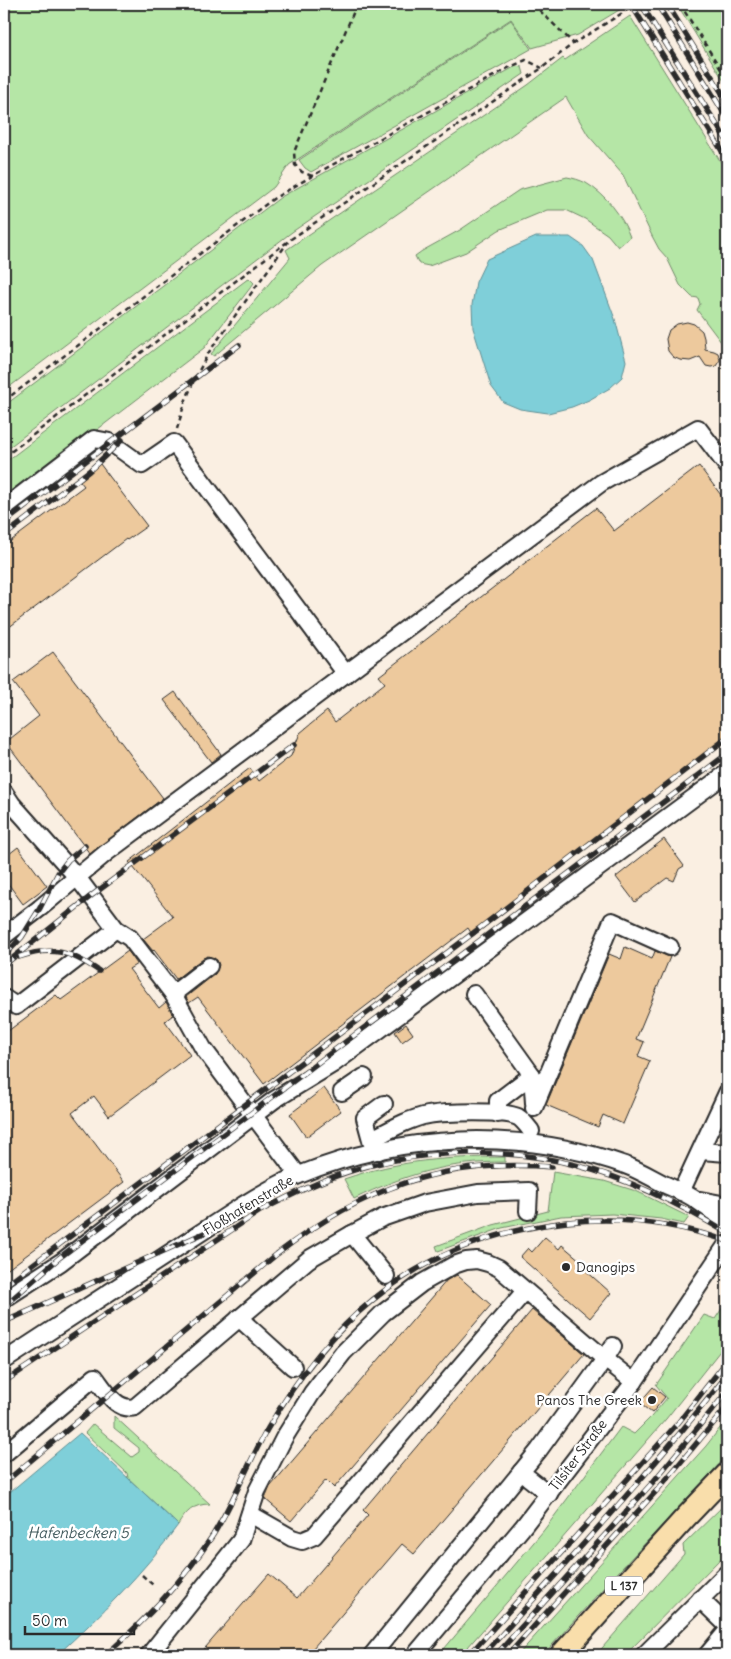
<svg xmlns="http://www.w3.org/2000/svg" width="731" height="1659" viewBox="0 0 731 1659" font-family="Delius,sans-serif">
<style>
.green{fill:#b5e6a6;stroke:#708868}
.water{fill:#7fcfd9;stroke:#5d8d93}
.building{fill:#edc99d;stroke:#2b2b2b}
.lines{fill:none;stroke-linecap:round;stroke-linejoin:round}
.minor-casing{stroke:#2b2b2b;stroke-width:20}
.major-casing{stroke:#2b2b2b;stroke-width:25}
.path{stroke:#2b2b2b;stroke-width:2.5;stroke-dasharray:5 4;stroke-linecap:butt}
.minor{stroke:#fff;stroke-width:16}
.major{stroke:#f9deab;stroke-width:21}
.rail-casing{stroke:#2b2b2b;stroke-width:5.5}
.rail{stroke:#fff;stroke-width:4;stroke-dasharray:11;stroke-linecap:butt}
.poi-dot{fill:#2b2b2b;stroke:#fff;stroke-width:2}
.labels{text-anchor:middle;stroke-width:5;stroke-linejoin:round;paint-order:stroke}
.shield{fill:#fff;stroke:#6b6b6b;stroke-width:1}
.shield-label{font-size:12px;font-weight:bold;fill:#2b2b2b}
.street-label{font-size:14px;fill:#2b2b2b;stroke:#fff}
.poi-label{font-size:14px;fill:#2b2b2b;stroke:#fff;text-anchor:start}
.water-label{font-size:15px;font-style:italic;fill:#445c5f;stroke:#fff}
</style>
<rect width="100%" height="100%" fill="#faefe2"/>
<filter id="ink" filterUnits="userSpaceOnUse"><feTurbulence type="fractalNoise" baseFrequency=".02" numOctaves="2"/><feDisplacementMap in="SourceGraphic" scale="10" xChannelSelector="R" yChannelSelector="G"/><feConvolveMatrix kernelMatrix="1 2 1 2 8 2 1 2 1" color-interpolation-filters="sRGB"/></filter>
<g filter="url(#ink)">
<g class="green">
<polygon points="4,4 629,4 578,35 532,48 511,19 289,165 274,187 4,391"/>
<polygon points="677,4 722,4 727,12 727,86"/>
<polygon points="630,16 727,172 727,350 697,310 700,304 698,298 692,297 680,285 667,258 659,249 652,236 623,175 588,135 566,97 322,266 214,356 211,354 290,258 286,250 528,85 563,58 565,60"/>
<polygon points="511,20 531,49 311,172 305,168 299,160"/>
<polygon points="516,66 522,67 524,74 292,232 4,451 4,406 281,197"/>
<path d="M567 177C573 178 580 180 586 183 606 195 622 215 630 237L618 247 608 235 585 219 566 210H547L499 230 466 252 429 266 419 264 415 256 422 251 460 230 519 190Z"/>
<polygon points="249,278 254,283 204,348 4,501 4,463"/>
<path d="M505 1157V1162C448 1162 405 1174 354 1199L344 1179C399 1160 447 1157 505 1157Z"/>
<polygon points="553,1172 604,1181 636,1191 689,1217 684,1224 661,1219 612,1214 561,1216 502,1228 438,1251 436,1246 493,1225 548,1211"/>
<polygon points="727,1301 727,1342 666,1419 461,1655 439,1655 544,1530 621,1427 634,1434 651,1417 667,1398 656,1385 704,1315 715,1319"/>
<path d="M114 1416 210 1504C193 1504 186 1512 178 1525L128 1478 127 1473 85 1433 93 1424 132 1457 139 1452V1448L114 1428Z"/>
<polygon points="727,1419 727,1456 607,1584 543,1655 518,1655 706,1446"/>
<polygon points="727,1502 727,1552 625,1655 596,1655 684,1554 683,1545"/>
</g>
<g class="water">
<polygon points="536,237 570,237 583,246 593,260 615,319 626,361 622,377 610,388 589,400 572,407 548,413 520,409 503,402 491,386 473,328 472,305 476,282 487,259"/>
<path d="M80 1433 178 1525C143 1573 101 1615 57 1655H4V1497Z"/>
</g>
<g class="building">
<polygon points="687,322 694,324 702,331 704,338 705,349 714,351 718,353 720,360 716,366 711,367 706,366 700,357 690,361 680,360 673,357 668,351 666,339 669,330 677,324"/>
<polygon points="100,464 147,526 127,540 126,539 4,631 4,546 84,486 80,481"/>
<polygon points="699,466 727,503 727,739 473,936 468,928 264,1084 198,997 189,1003 186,997 215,974 219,965 217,960 208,956 203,958 176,979 154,950 153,951 143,939 173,917 129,862 250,768 259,781 291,756 300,733 327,711 335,722 385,683 379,676 596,508 614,531"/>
<polygon points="53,652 163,798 90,854 6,742 39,716 13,682"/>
<polygon points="175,692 221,754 211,762 164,700"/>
<polygon points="664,839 684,866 679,869 674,881 667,878 635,902 616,877"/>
<polygon points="18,847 47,886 23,904 4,878 4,858"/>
<polygon points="625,947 652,959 655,951 670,957 636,1039 644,1042 638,1056 650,1061 623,1124 603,1115 598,1127 546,1105 609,954 621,959"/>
<polygon points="128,951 137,964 129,969 159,1008 166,1002 173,1015 165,1021 190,1055 109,1116 94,1096 72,1113 124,1182 4,1272 4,1034 56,995 61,1000"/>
<polygon points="406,1024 413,1034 402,1042 395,1032"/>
<polygon points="324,1088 341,1111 306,1137 290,1114"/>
<polygon points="545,1237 559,1249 562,1245 587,1266 584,1269 611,1293 590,1318 520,1257 528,1248 532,1252"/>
<polygon points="457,1275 491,1305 334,1488 326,1480 291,1521 265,1499 270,1487 447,1280"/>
<polygon points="532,1310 584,1354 414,1554 402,1544 307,1655 199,1655 269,1574 297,1598 368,1515 363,1510"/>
<polygon points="653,1387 665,1397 652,1413 639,1403"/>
</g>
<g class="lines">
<defs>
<g id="minor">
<polyline points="4,508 94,439 110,442 142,465 174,443 346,674"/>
<polyline points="4,792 12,804 77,877 116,929 130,938 173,994 203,1048 298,1175"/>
<polyline points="4,936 40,908 106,853 601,483 698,428 727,466"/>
<polyline points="173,994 209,966"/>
<polyline points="474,994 532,1075 534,1103"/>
<polyline points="4,998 16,1006 116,929"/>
<polyline points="342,1092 364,1077"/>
<polyline points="534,1108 612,921 670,947"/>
<polyline points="498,1114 498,1101 532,1075"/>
<polyline points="374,1151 365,1118 384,1104"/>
<path d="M379 1151 376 1140 378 1136C393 1128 411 1118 428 1115 445 1112 504 1110 518 1117 523 1120 528 1127 531 1131"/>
<polyline points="701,1151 727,1153"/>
<polyline points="681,1192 727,1093"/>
<polyline points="700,1200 727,1205"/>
<polyline points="352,1234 386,1276"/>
<polyline points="4,1299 61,1262 274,1100 333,1064 727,773"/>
<polyline points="239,1318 293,1367"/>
<path d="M4 1361 243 1205C261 1194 279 1183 299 1175 402 1133 520 1128 625 1165 639 1170 652 1178 666 1185 676 1190 687 1193 696 1200 707 1207 716 1215 727 1221"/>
<path d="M4 1454 95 1377C105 1390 117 1412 135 1407L309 1259 352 1234 382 1218 425 1203 478 1193 529 1191 528 1211"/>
<polyline points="521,1472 549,1494"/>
<polyline points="250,1514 292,1538 302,1541 314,1536 525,1291"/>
<polyline points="700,1599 727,1625"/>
<polyline points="149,1655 241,1540 257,1491 284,1438 312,1393 343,1353 383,1313 422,1283 454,1265 466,1261 477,1260 488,1263 499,1268 605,1359 613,1346"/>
<polyline points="372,1655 539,1450 605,1359 634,1382"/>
<polyline points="415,1655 522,1528 634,1382 727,1244"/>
<polyline points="644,1655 727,1573"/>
<polyline points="707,1655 727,1631"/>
</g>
<polyline id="major" points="561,1655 686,1517 727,1474"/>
</defs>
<use href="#minor" class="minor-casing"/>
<use href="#major" class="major-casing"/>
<g class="path">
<polyline points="533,4 573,43"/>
<polyline points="680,4 727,79"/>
<polyline points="721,4 727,14"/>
<polyline points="312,176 302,172 295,165 294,152 357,4"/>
<polyline points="4,401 273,199 312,176 510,67 526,60 542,68"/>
<polyline points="177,429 185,402 195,378 209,352 288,242"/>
<polyline points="4,457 291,239 542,68 574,43 637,4"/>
<polyline points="142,1575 153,1585"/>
</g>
<use href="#minor" class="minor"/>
<use href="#major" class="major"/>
<defs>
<g id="rail">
<polyline points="631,4 727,159"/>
<polyline points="641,4 727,141"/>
<polyline points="657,4 727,118"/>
<polyline points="667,4 727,101"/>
<polyline points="4,523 239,345"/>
<polyline points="4,536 89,471 122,440"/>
<polyline points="4,956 22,937 40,908 58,873 68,860 85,846"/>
<path d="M19 957C53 945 71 952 99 971"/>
<polyline points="4,965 91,896 294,745"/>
<polyline points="4,1286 472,934 727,738"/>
<polyline points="4,1306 59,1258 727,754"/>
<polyline points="4,1322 240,1217"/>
<path d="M4 1382 260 1211C291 1195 323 1179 357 1169 424 1150 508 1147 575 1165 629 1179 680 1204 727 1233"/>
<path d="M4 1483 277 1254C361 1189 444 1158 552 1167"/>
<path d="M106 1655C147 1618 183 1581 213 1535 234 1501 248 1463 268 1428 328 1325 404 1254 524 1229 592 1214 661 1218 727 1241"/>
<polyline points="469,1655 678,1423 727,1361"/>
<path d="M483 1655C566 1563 650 1473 727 1375"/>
<polyline points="496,1655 653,1482 727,1392"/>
<polyline points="508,1655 659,1488 727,1407"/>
</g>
</defs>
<use href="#rail" class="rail-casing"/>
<use href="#rail" class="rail"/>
</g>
</g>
<g class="poi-dot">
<circle cx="566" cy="1267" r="5"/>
<circle cx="652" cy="1400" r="5"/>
</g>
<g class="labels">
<rect class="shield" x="605" y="1576.5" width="38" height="19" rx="4"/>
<g class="shield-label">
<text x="624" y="1590">L 137</text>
</g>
<g class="street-label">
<text transform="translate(248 1205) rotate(-31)" y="5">Floßhafenstraße</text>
<text transform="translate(578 1455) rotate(-53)" y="5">Tilsiter Straße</text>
</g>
<g class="poi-label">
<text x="576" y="1272">Danogips</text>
<text x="642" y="1405" text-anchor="end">Panos The Greek</text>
</g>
<g class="water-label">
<text x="78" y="1538">Hafenbecken 5</text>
</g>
</g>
<rect width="731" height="1659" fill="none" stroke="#fff" stroke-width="20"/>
<rect x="10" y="10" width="711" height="1639" fill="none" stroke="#2b2b2b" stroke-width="2" filter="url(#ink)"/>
<path d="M25 1626v8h109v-8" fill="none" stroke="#2b2b2b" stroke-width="2.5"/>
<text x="32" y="1626" font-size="15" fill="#2b2b2b" stroke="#ffffff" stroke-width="4" paint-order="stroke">50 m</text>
</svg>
